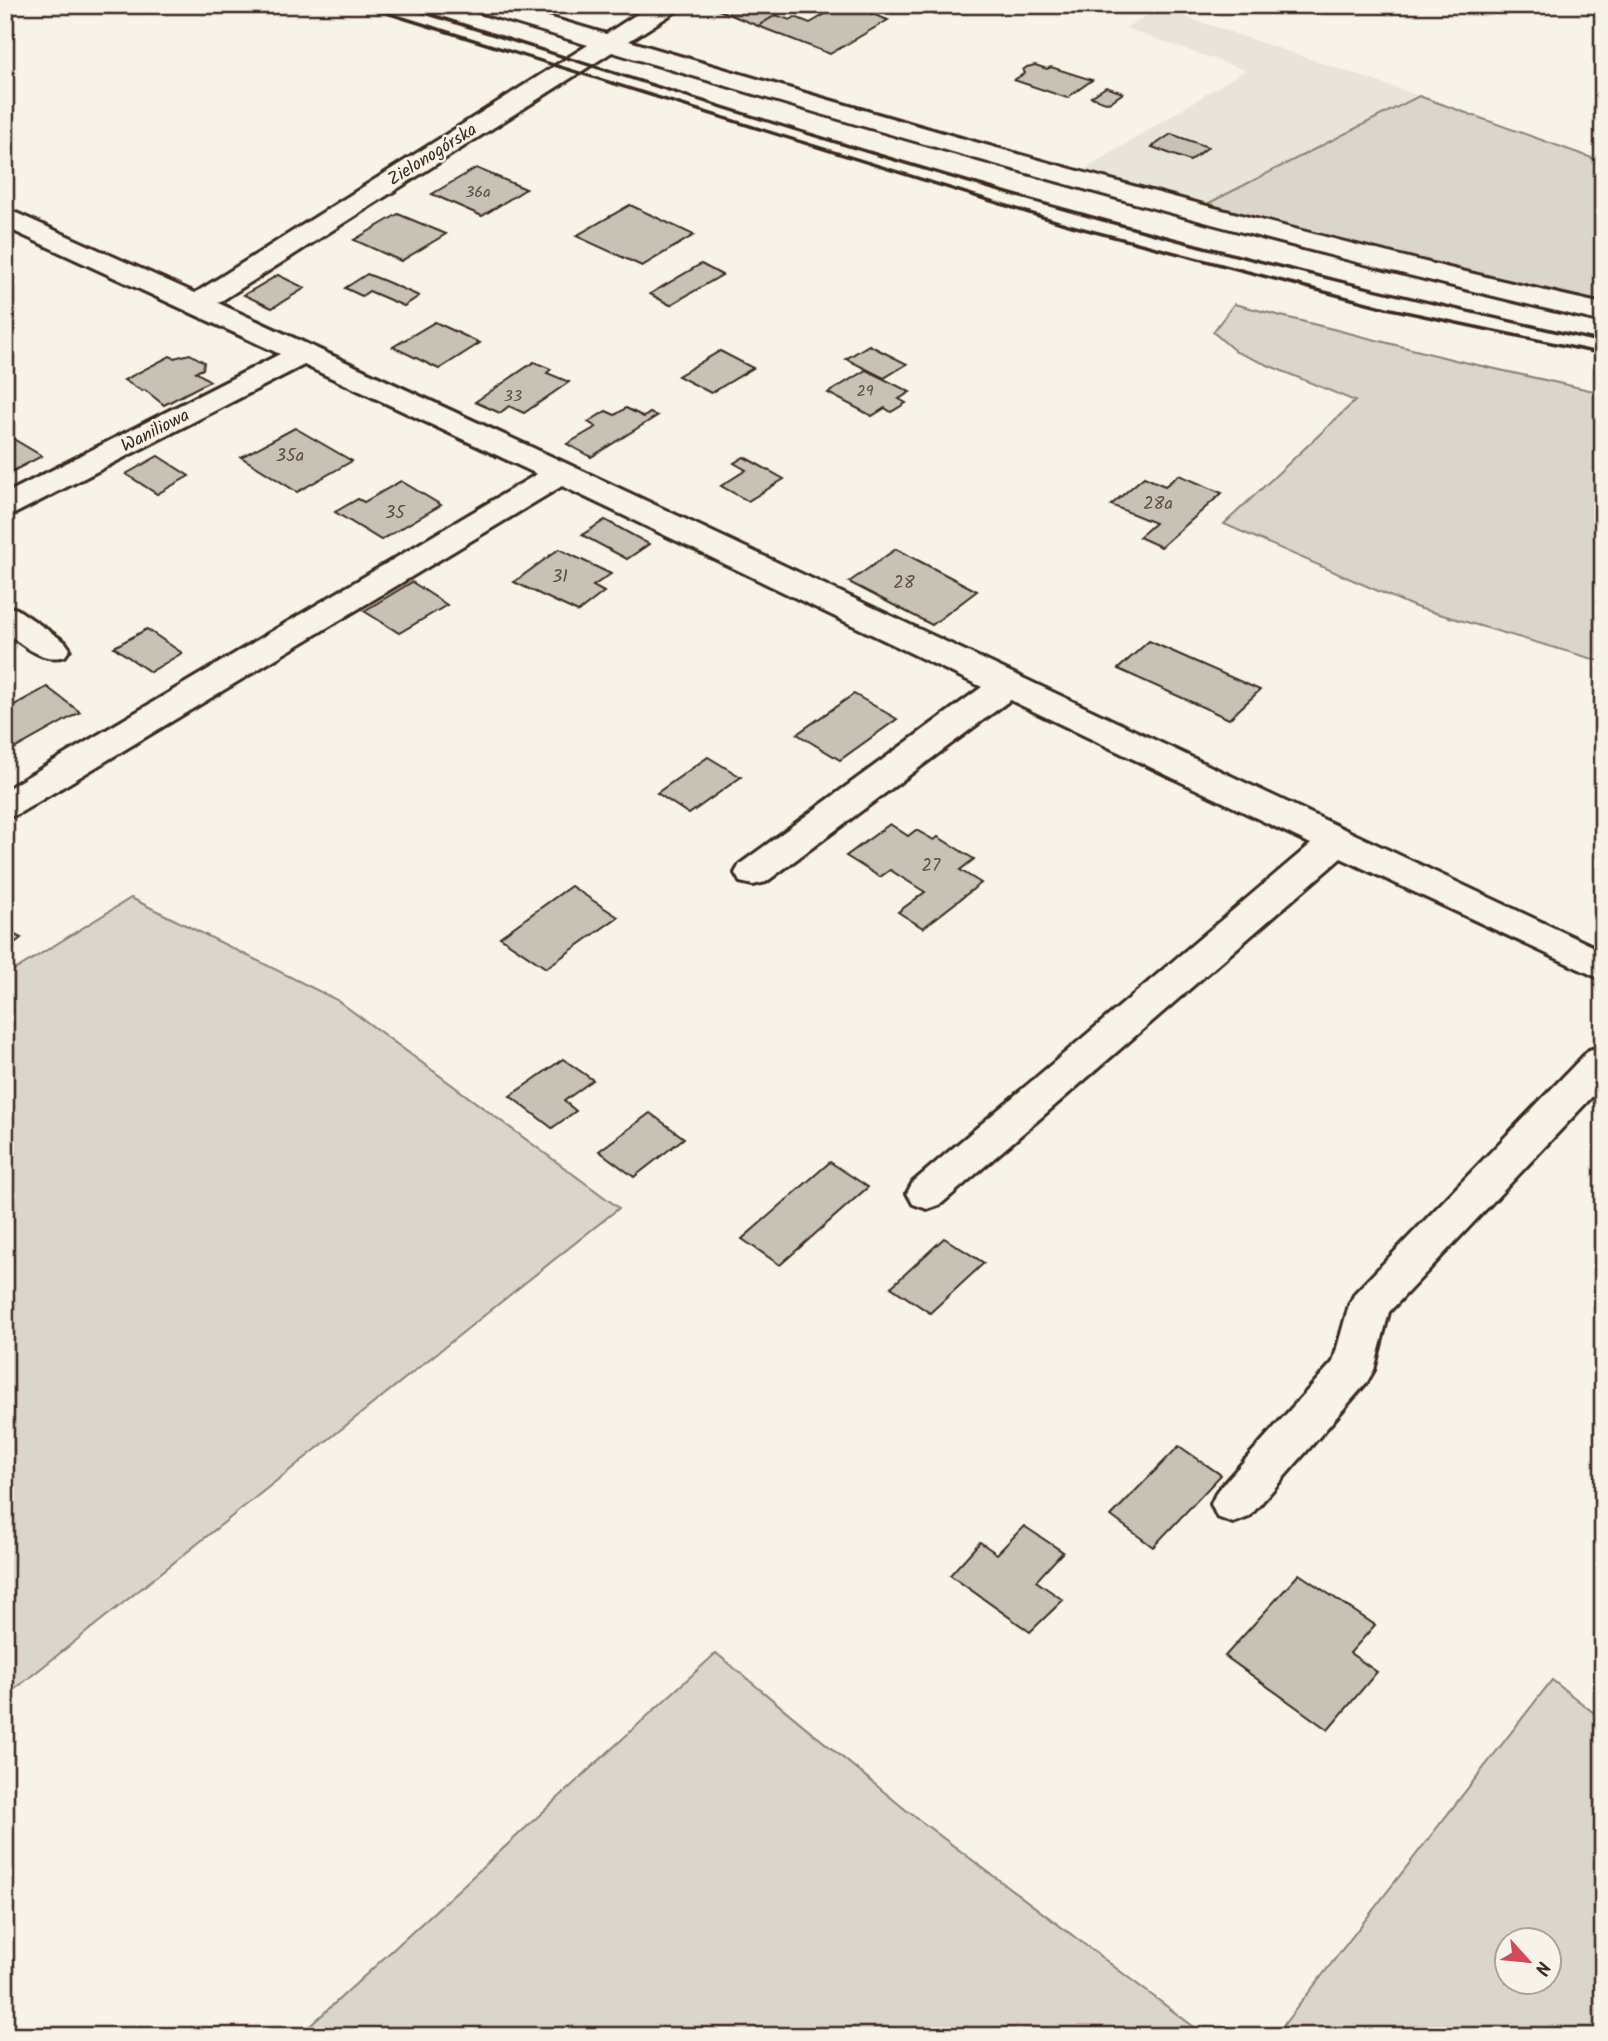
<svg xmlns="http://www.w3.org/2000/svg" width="1608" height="2041" viewBox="0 0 1608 2041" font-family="Kalam,sans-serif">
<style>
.built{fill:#e9e4d9}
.green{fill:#dbd6cb;stroke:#8b8074;stroke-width:2;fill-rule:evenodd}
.building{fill:#c8c1b6;stroke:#3b2a1e;stroke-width:2}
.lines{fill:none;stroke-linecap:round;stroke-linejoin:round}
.minor-casing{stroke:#3b2a1e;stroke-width:6}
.minor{fill:#f7f3e8;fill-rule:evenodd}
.rail{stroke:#3b2a1e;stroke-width:3.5}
.labels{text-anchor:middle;stroke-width:5;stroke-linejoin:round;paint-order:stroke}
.far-number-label{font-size:16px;fill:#5e5044}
.far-street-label{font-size:18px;fill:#3b2a1e;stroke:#f7f3e8}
.number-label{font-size:18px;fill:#5e5044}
</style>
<rect width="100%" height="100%" fill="#f7f3e8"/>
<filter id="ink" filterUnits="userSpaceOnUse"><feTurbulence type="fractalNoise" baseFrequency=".0143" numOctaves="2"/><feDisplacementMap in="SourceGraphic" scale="14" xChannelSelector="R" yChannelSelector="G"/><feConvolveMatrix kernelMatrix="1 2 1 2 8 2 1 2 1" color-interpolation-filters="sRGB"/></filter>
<g filter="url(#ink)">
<polygon class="built" points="1159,8 1419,96 1207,204 1084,170 1245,70 1125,28"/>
<g class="green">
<polygon points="1419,96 1603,162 1603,307 1519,289 1207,204"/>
<polygon points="1234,304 1455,360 1603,393 1603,662 1415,607 1224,524 1355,401 1236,352 1213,332"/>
<polygon points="131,898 337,1000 619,1208 5,1697 5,976"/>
<polygon points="716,1653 906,1810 1206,2036 299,2036"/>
<path d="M1552 1680 1603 1720V2036H1275ZM1506 1940H1548V1982H1506Z"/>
</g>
<g class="building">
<polygon points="723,5 793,5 758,26 716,9"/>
<polygon points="841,5 859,10 869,5 880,10 872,14 888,20 830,54 758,26 776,15 790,20 795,17 810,23"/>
<polygon points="1035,65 1047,69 1051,67 1092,80 1067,98 1014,80 1025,73 1023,70 1027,67"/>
<polygon points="1106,87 1123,93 1109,103 1091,97"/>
<polygon points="1171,134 1208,147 1190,161 1152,147"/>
<polygon points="476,168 526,189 482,216 432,194"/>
<polygon points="630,205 694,235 642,266 576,236"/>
<polygon points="398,214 446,234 401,261 354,240"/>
<polygon points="701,264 722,275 670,305 650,294"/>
<polygon points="367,274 385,281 419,296 404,306 369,291 362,296 345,288"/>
<polygon points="278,275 305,288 272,308 244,295"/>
<polygon points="435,322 480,343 439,369 393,347"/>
<polygon points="869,345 907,364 884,378 846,359"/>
<polygon points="720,351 753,368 711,393 678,376"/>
<polygon points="190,354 204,362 203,369 196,372 210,381 164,405 145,390 142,391 124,380 170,356 174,358"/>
<polygon points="534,362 551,369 547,373 569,382 524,413 509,406 500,413 475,402"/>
<polygon points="866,370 910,392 899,399 906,403 891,412 885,408 872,416 828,393"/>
<polygon points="626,408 644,417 650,413 657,416 591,457 567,444 596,427 588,422 606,411 615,415"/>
<polygon points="295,428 352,461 297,492 241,457"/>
<polygon points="5,434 42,456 11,472 5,468"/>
<polygon points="158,456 189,476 157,494 126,474"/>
<polygon points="744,457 757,464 784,479 748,501 721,486 746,470 734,463"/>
<polygon points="1179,475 1222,493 1161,547 1139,537 1155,523 1111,505 1144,477 1165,486"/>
<polygon points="401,481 441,505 381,540 335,512 358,499 364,502"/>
<polygon points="605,520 649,544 627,559 582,535"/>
<polygon points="559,549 611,574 593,586 604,592 578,612 514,582"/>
<polygon points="896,549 977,591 932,625 849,582"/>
<polygon points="412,582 447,605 399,633 364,611"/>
<polygon points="147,629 182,653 150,672 114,647"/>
<polygon points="1149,641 1260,690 1229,719 1118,669"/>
<polygon points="47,687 80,712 5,754 5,710"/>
<polygon points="854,694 897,719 840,760 797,734"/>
<polygon points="708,757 741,777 689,814 657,793"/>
<polygon points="890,824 908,836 916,830 934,840 938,837 974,859 960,870 981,883 923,928 898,912 925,892 890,870 880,877 846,856"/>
<polygon points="571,886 618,917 546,968 500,937"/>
<polygon points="5,930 21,938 5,951"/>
<polygon points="563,1059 593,1080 564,1101 576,1111 552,1128 510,1096"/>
<polygon points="650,1113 684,1138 634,1177 599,1151"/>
<polygon points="830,1162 868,1187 780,1265 742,1239"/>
<polygon points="944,1238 984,1263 930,1313 891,1287"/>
<polygon points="1179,1446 1221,1475 1153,1547 1111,1516"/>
<polygon points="1024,1526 1063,1552 1036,1581 1063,1600 1030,1632 950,1575 980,1542 997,1554"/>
<polygon points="1299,1574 1375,1625 1350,1653 1377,1672 1328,1730 1225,1656"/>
</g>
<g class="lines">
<defs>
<g id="minor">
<path d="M469 5H508L606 34 651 5H681L678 10 629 41C952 137 1274 230 1603 304V322C1269 245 940 150 612 52L218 303 572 466 1603 951V980L1341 858 941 1204 927 1209 913 1204 907 1193 913 1182 1311 844 1010 700 766 882 753 885 740 882 735 873 740 864 982 687 562 486 18 814 5 818V790L537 474 304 365 16 513 5 515V494L280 354 5 227V208L195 293 588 45 472 10Z"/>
<path d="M5 606 17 609 65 642 70 649 65 656C41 663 24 645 5 632Z"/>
<polygon points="1603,1046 1603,1085 1389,1312 1374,1370 1367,1382 1249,1517 1233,1523 1217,1517 1211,1504 1217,1491 1333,1362 1349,1305 1355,1293 1589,1050"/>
</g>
</defs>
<use href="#minor" class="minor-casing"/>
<use href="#minor" class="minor"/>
<g class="rail">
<polyline points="361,5 1068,225 1386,308 1603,354"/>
<path d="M400 5C626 76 851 150 1078 213 1252 262 1427 302 1603 342"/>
</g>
</g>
</g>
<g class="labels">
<g class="far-number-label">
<text x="478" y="197">36a</text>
<text x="865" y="396">29</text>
<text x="513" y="401">33</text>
</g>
<g class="far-street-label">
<text transform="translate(432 154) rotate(-32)" y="6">Zielonogórska</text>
<text transform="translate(155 430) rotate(-27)" y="6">Waniliowa</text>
</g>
<g class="number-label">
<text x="290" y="461">35a</text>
<text x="1158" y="509">28a</text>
<text x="395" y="518">35</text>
<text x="560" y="582">31</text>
<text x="904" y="588">28</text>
<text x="931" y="871">27</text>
</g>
</g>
<rect width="1608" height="2041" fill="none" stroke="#f7f3e8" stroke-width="28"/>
<rect x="14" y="14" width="1580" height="2013" fill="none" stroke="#3b2a1e" stroke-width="2.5" filter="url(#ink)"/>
<g transform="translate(1528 1961) rotate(117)"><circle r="33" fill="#f7f3e8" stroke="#aca397" stroke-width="2"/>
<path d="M0-5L12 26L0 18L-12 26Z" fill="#d1495b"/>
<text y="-10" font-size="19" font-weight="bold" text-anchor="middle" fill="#3b2a1e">N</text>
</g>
</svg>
